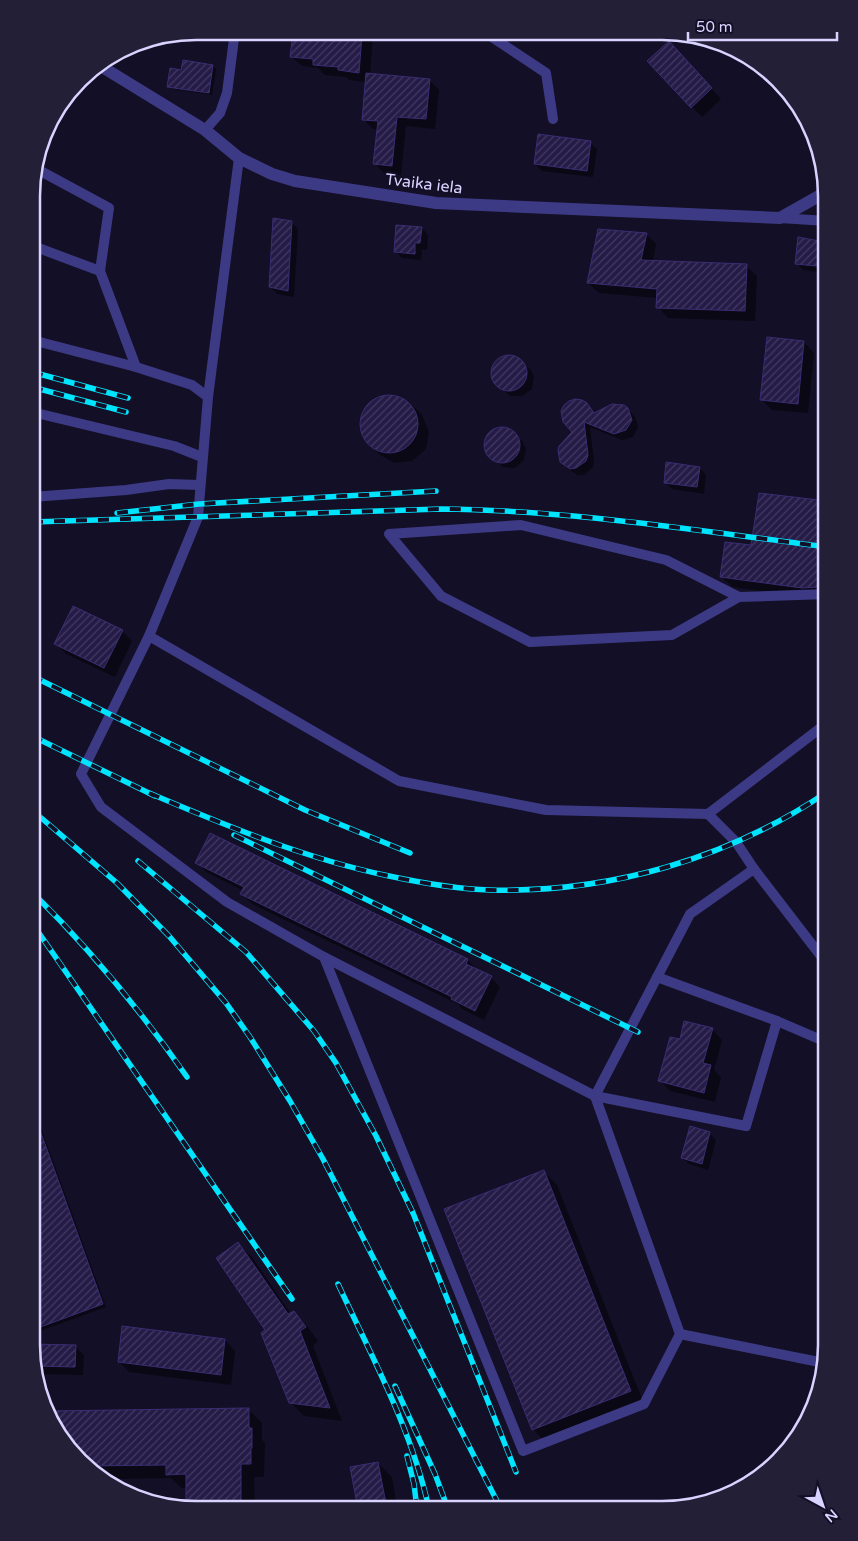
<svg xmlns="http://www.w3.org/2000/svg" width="858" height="1541" viewBox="0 0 858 1541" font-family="'Varela Round',sans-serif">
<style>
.shadow{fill:#0007}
.building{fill:url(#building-hatch);stroke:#3b2d73}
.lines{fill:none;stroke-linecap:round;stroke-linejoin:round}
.lane{stroke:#3d3a85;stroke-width:10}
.street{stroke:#3d3a85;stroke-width:12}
.rail-casing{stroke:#00e5ff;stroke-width:5.5}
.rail{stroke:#130f26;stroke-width:4;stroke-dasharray:11;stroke-linecap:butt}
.labels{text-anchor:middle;stroke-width:4;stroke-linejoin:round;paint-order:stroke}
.street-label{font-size:16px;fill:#d9d4ff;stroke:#130f26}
.rim{fill:none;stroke:#d9d4ff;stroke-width:2.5}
</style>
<defs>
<pattern id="building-hatch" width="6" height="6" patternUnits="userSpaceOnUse" patternTransform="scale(1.25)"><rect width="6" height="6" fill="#241b47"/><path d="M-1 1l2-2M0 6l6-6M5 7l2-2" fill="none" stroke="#433b63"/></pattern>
</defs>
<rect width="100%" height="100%" fill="#130f26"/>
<g class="shadow">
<polygon points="294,32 373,32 370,75 429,80 439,90 435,129 406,126 401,175 384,173 374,163 378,129 373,129 363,119 366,82 349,80 346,77 325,75 318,68 302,66 291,56"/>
<polygon points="679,53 721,99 702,117 692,107"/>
<polygon points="213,66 216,69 212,95 172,89 169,86 183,71"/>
<polygon points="590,143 597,149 593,177 542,171 535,164"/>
<polygon points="291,222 298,229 294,297 277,294 270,287"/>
<polygon points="422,228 428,235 427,250 422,249 421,260 402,258 395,251"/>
<polygon points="646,234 656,244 653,262 746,266 757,276 755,321 668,318 658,307 658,298 599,293 588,283"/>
<polygon points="800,238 827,243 827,273 803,270 797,263"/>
<polygon points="804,342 814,353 808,413 772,410 762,400"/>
<polygon points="511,356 518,358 523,363 531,370 534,377 532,389 522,396 510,396 497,384 494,379 494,366 498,361 504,357"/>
<polygon points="395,395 411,404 422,415 429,432 426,449 412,461 394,463 379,454 368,443 361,427 364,409 377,397"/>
<polygon points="586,404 595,414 628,409 635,417 638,427 633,437 622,440 590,427 594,462 593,467 584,475 578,475 568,469 561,461 559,457 561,446 573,433"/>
<polygon points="504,428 510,430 516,435 523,442 526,449 524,460 515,468 503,467 490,456 486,450 487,438 490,432 497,429"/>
<polygon points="700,468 706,475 704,494 672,489 665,482"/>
<polygon points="827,503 827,597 813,598 732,587 722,577 752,547"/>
<polygon points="122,631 132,641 115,677 66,654 56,643"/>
<polygon points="210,835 468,960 477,970 491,978 500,987 484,1020 462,1009 458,1004 252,904 242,894 244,891 206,872 197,862"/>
<polygon points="712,1029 722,1040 714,1070 721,1077 715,1102 670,1091 660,1080 680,1041"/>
<polygon points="32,1103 106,1307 40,1331 37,1328 31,1313"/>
<polygon points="709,1133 716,1140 708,1170 689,1164 682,1158"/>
<polygon points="543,1171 557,1185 644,1404 546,1443 533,1429"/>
<polygon points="238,1244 252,1257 291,1314 294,1312 307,1326 318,1341 313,1346 342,1421 304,1416 290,1402"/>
<polygon points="124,1327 225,1340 235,1351 231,1385 129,1372 119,1361"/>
<polygon points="31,1345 75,1346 84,1355 83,1375 36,1374"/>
<polygon points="249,1410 262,1423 262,1440 265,1443 264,1477 254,1477 255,1509 188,1508 187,1488 181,1488 171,1478 113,1479 113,1485 87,1469 49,1412"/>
<polygon points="378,1463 392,1477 397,1509 359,1509"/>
</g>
<g class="building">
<polygon points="293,32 348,32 362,35 359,73 338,70 338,67 313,65 313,59 290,57"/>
<polygon points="669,41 712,88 691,108 647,61"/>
<polygon points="183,60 213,65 209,93 167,87 170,68 181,70"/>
<polygon points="366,73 430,79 426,119 397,117 392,166 373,164 378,121 362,120"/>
<polygon points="538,134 591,141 587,171 534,164"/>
<polygon points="273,218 292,221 288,291 269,287"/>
<polygon points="396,225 422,227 420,243 415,243 415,254 394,252"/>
<polygon points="598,229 647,233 641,260 747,264 745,311 656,308 657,289 587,283"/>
<polygon points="798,237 819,241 818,244 827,246 827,267 795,264"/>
<polygon points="767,337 804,341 798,404 760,400"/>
<circle cx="509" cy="373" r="18"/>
<circle cx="389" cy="424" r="29"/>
<polygon points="575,399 582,400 587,403 594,413 612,404 624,405 628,408 632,420 626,430 614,434 584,422 588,455 586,461 576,468 570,469 560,462 558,451 559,446 572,432 563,422 561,411 564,405 569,401"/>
<circle cx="502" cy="445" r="18"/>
<polygon points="666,462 700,467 697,487 664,483"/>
<polygon points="759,493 827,501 827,528 819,587 802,588 720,577 725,542 751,545"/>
<polygon points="73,606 123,630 104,668 54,644"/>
<polygon points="210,833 468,959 466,964 492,976 475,1011 451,999 452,997 240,894 244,887 195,863"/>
<polygon points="684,1021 713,1028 703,1063 711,1065 704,1093 658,1081 670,1037 680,1039"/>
<polygon points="33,1111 103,1304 35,1329 31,1317 32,1112"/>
<polygon points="690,1126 710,1132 702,1164 681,1158"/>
<polygon points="544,1170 631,1391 532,1430 444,1209"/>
<polygon points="238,1242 288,1314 294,1311 306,1327 300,1331 330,1408 289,1403 261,1333 265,1330 216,1258"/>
<polygon points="122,1326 225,1339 221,1375 118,1362"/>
<polygon points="31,1344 76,1345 75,1367 35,1366"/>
<polygon points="249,1408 249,1428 252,1428 252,1448 251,1448 251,1464 241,1464 241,1508 186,1508 186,1474 166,1475 166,1465 85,1466 48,1411"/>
<polygon points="378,1462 387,1509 358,1509 350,1467"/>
</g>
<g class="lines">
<g class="lane">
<polyline points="486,33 546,73 553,119"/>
<polyline points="205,130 220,113 227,93 235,31"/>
<polyline points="239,158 208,397 198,517 149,636 81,774 101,807 227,902 324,957 595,1096 746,1126 777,1021 826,1042"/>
<polyline points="35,168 109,208 100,271"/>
<polyline points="780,218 827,221"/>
<polyline points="33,246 100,271 136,367"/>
<polyline points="32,340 136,367 192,385 208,397"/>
<polyline points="32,412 174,446 202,457"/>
<polyline points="32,497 126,490 169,484 200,485"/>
<polyline points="739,597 666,560 521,525 389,534 441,596 530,642 672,635 739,597 827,594"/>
<polyline points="149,636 399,781 546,810 708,814 827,723"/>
<polyline points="708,814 736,842 754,869 827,964"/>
<polyline points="324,957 523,1451 644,1404 680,1334 595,1096 690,914 754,869"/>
<polyline points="657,977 777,1021"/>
<polyline points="680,1334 824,1363 826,1354"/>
</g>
<polyline class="street" points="99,65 205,130 239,158 272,174 295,181 436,203 780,218 826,192"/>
<defs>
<g id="rail">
<polyline points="32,372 128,398"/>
<polyline points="32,387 126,412"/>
<polyline points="117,513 199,504 436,491"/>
<path d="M32 522 441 509C570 510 699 531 827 547"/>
<polyline points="32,676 305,810 410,853"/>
<polyline points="32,736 155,796"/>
<path d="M149 793C227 826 306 859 389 876 422 883 456 889 490 890 609 893 728 859 827 792"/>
<polyline points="32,810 117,883 169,936 226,1003 250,1037 290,1101 323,1159 501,1509"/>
<polyline points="234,835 638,1032"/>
<polyline points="138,861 246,952 314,1031 336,1063 376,1136 413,1213 516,1472"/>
<path d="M32 892C90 949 141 1011 187 1077"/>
<polyline points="32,923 292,1299"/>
<path d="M338 1284C372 1357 412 1430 429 1509"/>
<polyline points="395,1386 435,1474 448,1509"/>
<polyline points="407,1456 414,1484 417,1509"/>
</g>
</defs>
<use href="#rail" class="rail-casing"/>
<use href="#rail" class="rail"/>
</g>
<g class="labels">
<g class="street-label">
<text transform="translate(424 183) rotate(7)" y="6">Tvaika iela</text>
</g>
</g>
<path d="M0 0H858V1541H0ZM196 40H662A156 156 0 0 1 818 196V1345A156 156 0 0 1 662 1501H196A156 156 0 0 1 40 1345V196A156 156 0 0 1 196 40Z" fill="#231f37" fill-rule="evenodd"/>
<path class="rim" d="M196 40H662A156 156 0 0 1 818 196V1345A156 156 0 0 1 662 1501H196A156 156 0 0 1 40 1345V196A156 156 0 0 1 196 40Z"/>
<g transform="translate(823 1506) rotate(140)" stroke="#130f26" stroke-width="4" paint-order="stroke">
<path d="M0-4L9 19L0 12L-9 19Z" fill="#d9d4ff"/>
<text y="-8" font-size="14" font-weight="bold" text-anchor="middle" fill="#d9d4ff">N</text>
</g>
<path d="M688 32v8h149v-8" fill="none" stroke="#d9d4ff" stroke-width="2.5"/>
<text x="696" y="32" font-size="15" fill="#d9d4ff" stroke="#130f26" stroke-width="4" paint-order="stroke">50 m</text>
</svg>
